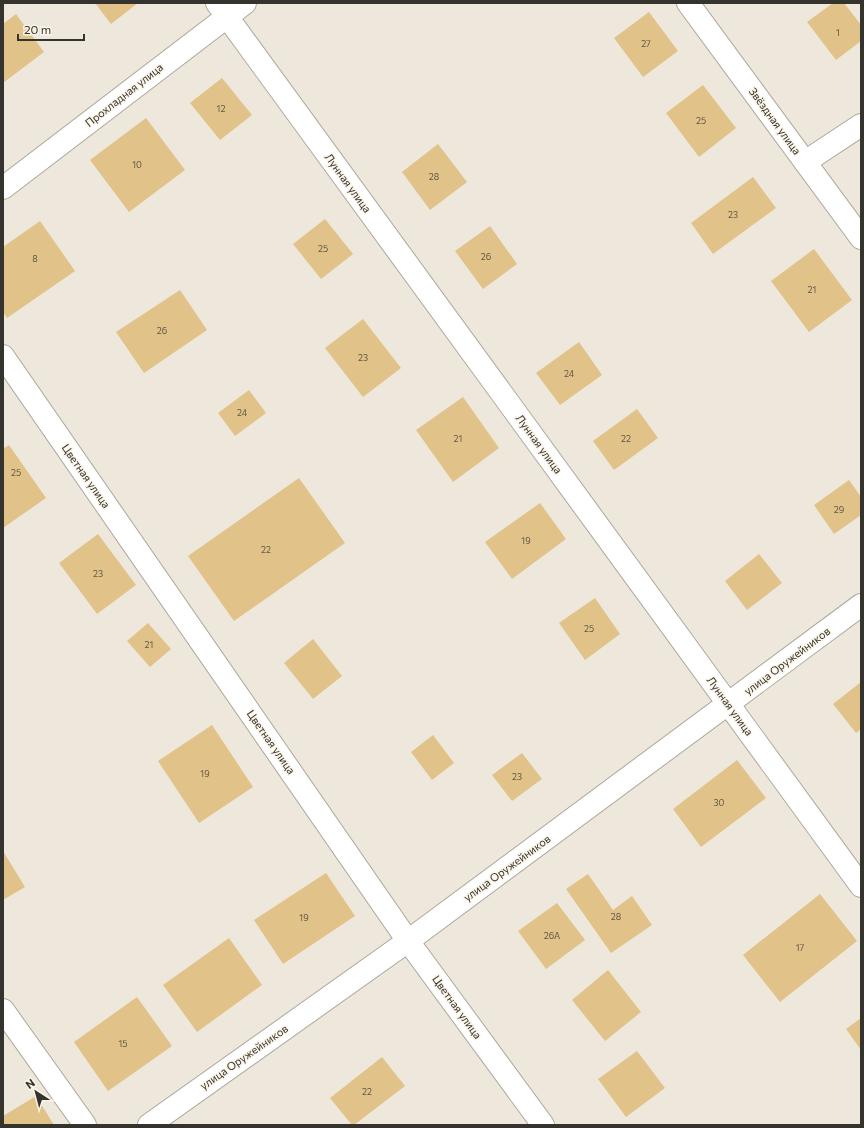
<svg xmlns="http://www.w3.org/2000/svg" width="864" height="1128" viewBox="0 0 864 1128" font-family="Commissioner,sans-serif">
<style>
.building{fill:#e1c389}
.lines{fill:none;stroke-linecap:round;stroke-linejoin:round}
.minor-casing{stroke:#ada79c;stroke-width:24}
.minor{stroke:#fff;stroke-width:22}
.labels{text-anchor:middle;stroke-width:3;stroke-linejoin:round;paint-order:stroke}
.number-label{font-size:9px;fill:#605745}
.street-label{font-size:11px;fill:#35332e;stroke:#fbf5e9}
</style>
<rect width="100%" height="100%" fill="#eee7dc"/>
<g class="building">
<polygon points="95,3 138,3 111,24"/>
<polygon points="833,3 844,3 861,25 861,41 836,60 807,22"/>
<polygon points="649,12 678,51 643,77 614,38"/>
<polygon points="16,14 44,52 3,83 3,24"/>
<polygon points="222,78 252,115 220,140 190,103"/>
<polygon points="703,85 736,128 699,157 666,113"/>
<polygon points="146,118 185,170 129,212 90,160"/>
<polygon points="438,144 467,182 430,210 402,172"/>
<polygon points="753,177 776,208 713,254 691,223"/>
<polygon points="325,219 353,254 321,279 293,244"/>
<polygon points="40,221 75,271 7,318 3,312 3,247"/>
<polygon points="490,226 517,264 483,289 455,251"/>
<polygon points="814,249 852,300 809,332 771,281"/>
<polygon points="180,290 207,330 144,373 116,332"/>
<polygon points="363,319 401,368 363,397 325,348"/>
<polygon points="579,342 602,375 560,405 536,373"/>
<polygon points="249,390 266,413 235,436 218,413"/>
<polygon points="463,397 499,448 453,482 416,430"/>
<polygon points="637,409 658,438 614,470 593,441"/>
<polygon points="9,445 46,498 3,528 3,449"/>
<polygon points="299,478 345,543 234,621 188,556"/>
<polygon points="849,480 861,497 861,515 834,534 814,505"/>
<polygon points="540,503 566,539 512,579 485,542"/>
<polygon points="98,534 136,585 97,614 59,563"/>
<polygon points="759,554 782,583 747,610 725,581"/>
<polygon points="595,598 620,634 585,660 559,623"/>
<polygon points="148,623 171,649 150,667 127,641"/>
<polygon points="313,639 342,676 313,699 284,663"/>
<polygon points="861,682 861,729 856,733 833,704"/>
<polygon points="212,725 253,787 199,823 158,761"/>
<polygon points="433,735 454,763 432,780 411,752"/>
<polygon points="522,753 542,779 512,801 492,775"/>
<polygon points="737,760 766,798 701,847 673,809"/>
<polygon points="3,851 25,887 3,900"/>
<polygon points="326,873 355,916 283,964 254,920"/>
<polygon points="588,874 613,910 632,896 652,925 611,953 566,889"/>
<polygon points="820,894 857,941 780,1002 743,955"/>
<polygon points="557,903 585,940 546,969 518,931"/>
<polygon points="229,938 262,985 197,1032 163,985"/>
<polygon points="608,970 641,1012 605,1041 572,1000"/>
<polygon points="137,997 172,1046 108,1091 74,1042"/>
<polygon points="861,1018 861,1050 846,1029"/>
<polygon points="637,1051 665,1088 626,1117 598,1079"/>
<polygon points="382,1057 405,1086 354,1125 352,1125 330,1098"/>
<polygon points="36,1096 54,1125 3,1125 3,1116"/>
</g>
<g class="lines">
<defs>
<g id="minor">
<polyline points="217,3 861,886"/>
<polyline points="688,3 861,238"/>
<polyline points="805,162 861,125"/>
<polyline points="3,188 245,3"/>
<polyline points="3,356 408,941 543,1125"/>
<polyline points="3,1010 85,1125"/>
<polyline points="149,1125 408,941 861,605"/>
</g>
</defs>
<use href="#minor" class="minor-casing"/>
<use href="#minor" class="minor"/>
</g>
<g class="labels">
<g class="number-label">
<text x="838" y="36">1</text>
<text x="646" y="47">27</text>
<text x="221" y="112">12</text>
<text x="701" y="124">25</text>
<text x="137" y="168">10</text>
<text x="434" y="180">28</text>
<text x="733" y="218">23</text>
<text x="323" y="252">25</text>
<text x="486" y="260">26</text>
<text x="35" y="262">8</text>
<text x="812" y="293">21</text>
<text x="162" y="334">26</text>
<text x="363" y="361">23</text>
<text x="569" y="377">24</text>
<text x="242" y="416">24</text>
<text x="458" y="442">21</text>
<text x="626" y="442">22</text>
<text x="16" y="476">25</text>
<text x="839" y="513">29</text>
<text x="526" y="544">19</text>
<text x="266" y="553">22</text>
<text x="98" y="577">23</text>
<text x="589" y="632">25</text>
<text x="149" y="648">21</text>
<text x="205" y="777">19</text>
<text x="517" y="780">23</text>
<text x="719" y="806">30</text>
<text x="616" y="920">28</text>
<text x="304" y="921">19</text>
<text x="552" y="939">26А</text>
<text x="800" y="951">17</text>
<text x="123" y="1047">15</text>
<text x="367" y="1095">22</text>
</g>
<g class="street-label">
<text transform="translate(124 95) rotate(-38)" y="4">Прохладная улица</text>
<text transform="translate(775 121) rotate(54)" y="4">Звёздная улица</text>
<text transform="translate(348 183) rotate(54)" y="4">Лунная улица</text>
<text transform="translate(539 444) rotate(54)" y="4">Лунная улица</text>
<text transform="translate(86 476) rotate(55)" y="4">Цветная улица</text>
<text transform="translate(787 661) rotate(-37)" y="4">улица Оружейников</text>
<text transform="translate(730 706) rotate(54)" y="4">Лунная улица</text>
<text transform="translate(271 742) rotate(55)" y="4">Цветная улица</text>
<text transform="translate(507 868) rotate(-36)" y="4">улица Оружейников</text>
<text transform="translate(457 1007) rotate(54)" y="4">Цветная улица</text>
<text transform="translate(244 1057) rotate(-35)" y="4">улица Оружейников</text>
</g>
</g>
<rect width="864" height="1128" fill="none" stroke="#35332e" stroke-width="8"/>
<g transform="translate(36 1092) rotate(324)" stroke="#fbf5e9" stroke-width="3" paint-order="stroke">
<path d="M0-3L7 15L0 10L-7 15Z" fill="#35332e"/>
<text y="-6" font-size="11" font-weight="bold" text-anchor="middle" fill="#35332e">N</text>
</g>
<path d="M18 34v6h66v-6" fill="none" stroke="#35332e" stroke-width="2"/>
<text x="24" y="34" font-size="12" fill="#35332e" stroke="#fbf5e9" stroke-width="3" paint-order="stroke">20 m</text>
</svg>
